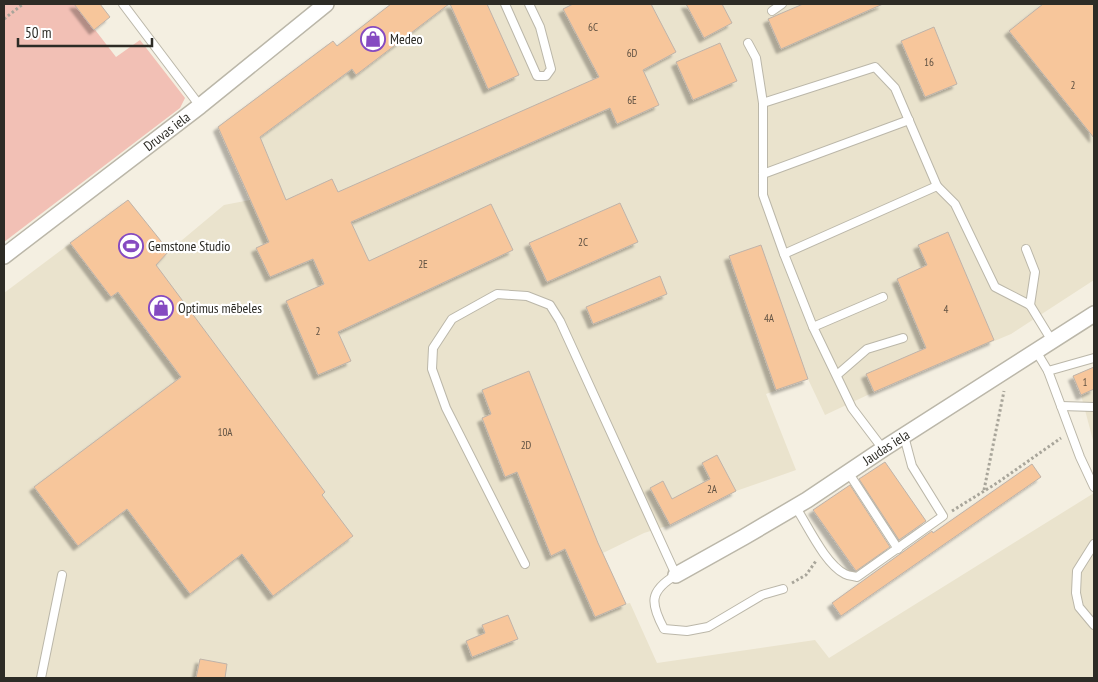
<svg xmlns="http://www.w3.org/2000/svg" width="1098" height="682" viewBox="0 0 1098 682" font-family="'PT Sans Narrow',sans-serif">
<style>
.built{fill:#eae3cd}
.green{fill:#f2c0b5}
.building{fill:#f7c69b;stroke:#bfb3a9;filter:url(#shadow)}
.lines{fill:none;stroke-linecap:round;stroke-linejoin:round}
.lane-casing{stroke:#bbb7a9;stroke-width:10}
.street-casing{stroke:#bbb7a9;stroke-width:18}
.path{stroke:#a8a59a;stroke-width:3;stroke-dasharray:2.5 2.5;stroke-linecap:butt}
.lane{stroke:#fff;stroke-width:8}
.street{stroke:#fff;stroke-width:15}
.labels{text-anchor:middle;stroke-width:4.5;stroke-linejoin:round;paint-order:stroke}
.number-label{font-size:11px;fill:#605243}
.poi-label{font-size:14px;fill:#2d2c26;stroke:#fff;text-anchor:start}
.street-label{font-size:14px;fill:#2d2c26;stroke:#fff}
</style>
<defs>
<filter id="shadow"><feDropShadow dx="-4.5" dy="4.5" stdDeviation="1" flood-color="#0004"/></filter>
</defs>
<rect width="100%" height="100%" fill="#f4efe1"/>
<g class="built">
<polygon points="391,4 1094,4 1094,280 1011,334 874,392 825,415 808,379 766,394 796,470 736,491 670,525 644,533 603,553 625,604 630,603 657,663 815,640 829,658 1094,493 1094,678 4,678 4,293 128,200 169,251 224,205 250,200 218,127 337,46"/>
<polygon points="1094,367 1094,444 1081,395 1073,376"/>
</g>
<polygon class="green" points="4,4 85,4 79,9 116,57 140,40 185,98 180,108 4,242"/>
<g class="building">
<polygon points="74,4 100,4 110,17 94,30"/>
<polygon points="391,4 449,4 356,75 352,69 260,137 286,200 332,179 338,192 599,77 563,9 573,4 651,4 676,52 643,70 659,105 617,124 610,108 351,222 369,261 491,204 513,250 338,332 351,361 318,375 286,301 324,284 313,259 270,277 256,248 269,242 218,127 333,41 337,46"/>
<polygon points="450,4 487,4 519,75 488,89"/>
<polygon points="686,4 722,4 732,23 704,38"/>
<polygon points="803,4 883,4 781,49 768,19"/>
<polygon points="1043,4 1094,4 1094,138 1009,31"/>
<polygon points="934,27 957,84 925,97 901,41"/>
<polygon points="720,43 737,81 693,100 676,62"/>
<polygon points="128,200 169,251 156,265 325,492 322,495 353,536 273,596 242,554 190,594 127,509 78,546 34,487 181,377 118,292 111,297 70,243"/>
<polygon points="620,203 638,242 547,282 529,243"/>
<polygon points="948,232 994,340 874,392 866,374 926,348 897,279 927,265 918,245"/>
<polygon points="761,245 808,379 776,390 729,256"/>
<polygon points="660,276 667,294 593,324 586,307"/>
<polygon points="1094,367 1094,389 1081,395 1073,376"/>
<polygon points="529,371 598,543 626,604 595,617 565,549 551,556 517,472 505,477 482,418 491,414 482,390"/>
<polygon points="717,455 736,491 670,525 650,488 663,481 672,499 710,479 702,463"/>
<polygon points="885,462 926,521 899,540 859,479"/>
<polygon points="1032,464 1041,477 841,616 832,603 932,531 933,533"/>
<polygon points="850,485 890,547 856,571 813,510"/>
<polygon points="508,615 518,639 472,657 466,641 485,633 482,625"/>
<polygon points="200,659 227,664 225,678 196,678"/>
</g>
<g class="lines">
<defs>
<g id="lane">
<polyline points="123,4 200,106"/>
<polyline points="505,4 537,76 546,76 551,69 540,27 529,4"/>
<polyline points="772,11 782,4"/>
<polyline points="748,43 756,58 763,103 763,195 784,254 813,327 852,408 883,449"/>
<polyline points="763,103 875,67 895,88 937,186"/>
<polyline points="763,174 909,120"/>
<polyline points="1026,249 1035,272 1030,305"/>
<polyline points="784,254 937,186 955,204 995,287 1030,305 1052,341"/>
<polyline points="813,327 883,297"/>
<polyline points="1036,351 1048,371 1080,457 1094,487"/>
<polyline points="1048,371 1094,358"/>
<polyline points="837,375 867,349 903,338"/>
<polyline points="1061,406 1094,407"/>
<polyline points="848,472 898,549"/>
<path d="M795 506C808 526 825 564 845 574 849 576 854 576 857 577L943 516 912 466 904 436"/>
<polyline points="1094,544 1077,571 1076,593 1079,607 1094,625"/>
<path d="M525 564 446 408 432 369 433 348 452 319 497 294 527 296 550 305 560 321 676 575C649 591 650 603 664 629L687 631 708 627 762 595 783 589"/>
<polyline points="41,678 62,575"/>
</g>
<g id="street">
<path id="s1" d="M4 256 200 106 326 4"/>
<path id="s2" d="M676 575 744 537 807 500 883 449 1094 314"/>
</g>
</defs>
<use href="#lane" class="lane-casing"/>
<use href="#street" class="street-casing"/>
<g class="path">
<polyline points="4,19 23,4"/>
<polyline points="984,490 1004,391"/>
<polyline points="952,511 997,483 1061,438"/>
<polyline points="792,583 806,575 816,561"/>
</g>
<use href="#lane" class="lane"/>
<use href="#street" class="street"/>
</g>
<defs>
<symbol id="shop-ring" viewBox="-11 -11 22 22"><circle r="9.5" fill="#fff" stroke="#854ac1" stroke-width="1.5"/><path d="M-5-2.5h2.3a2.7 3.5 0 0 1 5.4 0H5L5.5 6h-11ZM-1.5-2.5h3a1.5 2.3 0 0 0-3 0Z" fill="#854ac1"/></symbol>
<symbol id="stadium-ring" viewBox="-11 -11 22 22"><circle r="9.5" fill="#fff" stroke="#854ac1" stroke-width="1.5"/><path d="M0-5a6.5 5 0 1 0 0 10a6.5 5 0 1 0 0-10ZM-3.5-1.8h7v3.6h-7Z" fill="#854ac1"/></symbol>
</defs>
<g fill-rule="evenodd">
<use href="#shop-ring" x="359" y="25" width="28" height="28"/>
<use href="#stadium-ring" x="117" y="232" width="28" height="28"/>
<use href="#shop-ring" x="147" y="294" width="28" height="28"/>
</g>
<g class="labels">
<g class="number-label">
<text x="593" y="31">6C</text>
<text x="632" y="57">6D</text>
<text x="929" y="66">16</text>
<text x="1073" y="89">2</text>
<text x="632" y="104">6E</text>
<text x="583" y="246">2C</text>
<text x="423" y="268">2E</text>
<text x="946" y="313">4</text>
<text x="769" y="322">4A</text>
<text x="318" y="335">2</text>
<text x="1085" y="386">1</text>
<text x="225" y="436">10A</text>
<text x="526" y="449">2D</text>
<text x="712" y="493">2A</text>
</g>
<g class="poi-label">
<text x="390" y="44">Medeo</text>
<text x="148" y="251">Gemstone Studio</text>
<text x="178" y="313">Optimus mēbeles</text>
</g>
<g class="street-label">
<text dy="5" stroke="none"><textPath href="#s1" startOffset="205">Druvas iela</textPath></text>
<text dy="5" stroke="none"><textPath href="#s2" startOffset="246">Jaudas iela</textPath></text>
</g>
</g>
<rect width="1098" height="682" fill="none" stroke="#2d2c26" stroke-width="10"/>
<path d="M18 38v8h134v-8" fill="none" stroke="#2d2c26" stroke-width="2.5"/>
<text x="25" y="38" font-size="15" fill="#2d2c26" stroke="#ffffff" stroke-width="4" paint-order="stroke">50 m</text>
</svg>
